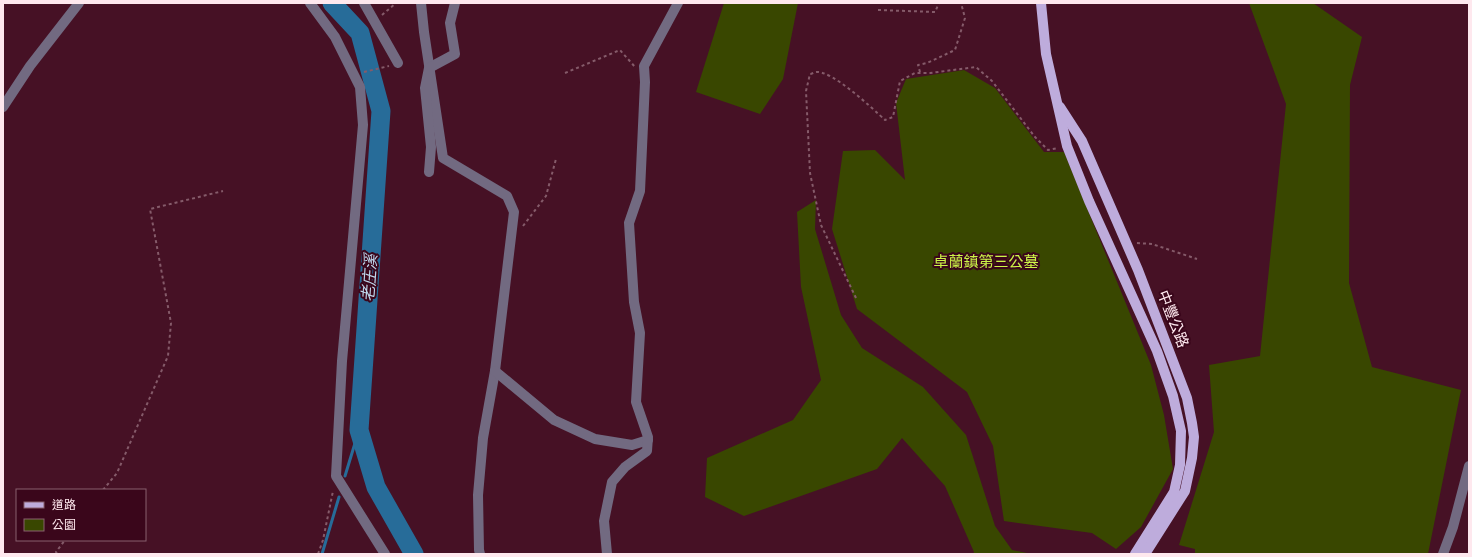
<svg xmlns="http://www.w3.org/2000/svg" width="1472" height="557" viewBox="0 0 1472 557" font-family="'Alegreya Sans','Noto Sans TC',sans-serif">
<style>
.green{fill:#394700}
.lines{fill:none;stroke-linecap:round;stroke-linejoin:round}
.stream{stroke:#276c99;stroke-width:3}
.river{stroke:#276c99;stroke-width:19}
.path{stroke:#855b6a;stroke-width:2;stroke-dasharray:3 3;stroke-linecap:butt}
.minor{stroke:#726a81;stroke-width:10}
.major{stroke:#beacdc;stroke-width:10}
.labels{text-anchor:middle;stroke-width:4;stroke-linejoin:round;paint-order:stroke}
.park-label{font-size:15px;fill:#cdf548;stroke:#3a061b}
.street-label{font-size:15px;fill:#fee8ee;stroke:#3a061b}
.water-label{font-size:16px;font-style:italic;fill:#bfd8ed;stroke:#3a061b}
</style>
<rect width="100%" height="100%" fill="#461125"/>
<g class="green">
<polygon points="724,3 798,3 783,79 760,114 696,92"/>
<polygon points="1249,3 1313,3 1362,37 1350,85 1349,283 1372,367 1461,390 1428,554 1195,554 1195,549 1179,545 1214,432 1209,365 1260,356 1286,104"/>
<polygon points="964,70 995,88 1044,152 1064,152 1151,365 1164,415 1173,469 1141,527 1116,549 1092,533 1004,521 993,446 967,392 857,309 832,229 843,151 875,150 905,180 896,103 906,79"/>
<polygon points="816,200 815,229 841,315 862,348 923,387 966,435 995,526 1012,550 1032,554 973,554 974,552 945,486 902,438 877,469 744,516 705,497 707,458 793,420 821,380 801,287 797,212"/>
</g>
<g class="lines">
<g class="stream">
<polyline points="345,476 359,430"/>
<polyline points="322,554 339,497"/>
</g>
<polyline class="river" points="332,3 360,33 381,111 359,430 376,487 414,554"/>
<g class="path">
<polyline points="878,10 935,12 939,3"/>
<polyline points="382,15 396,3"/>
<polyline points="364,72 389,66"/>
<polyline points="920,72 918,65 927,63 955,50 965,18 961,3"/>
<polyline points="565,73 620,50 635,67"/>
<polyline points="523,226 546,196 556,159"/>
<polyline points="1137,243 1152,244 1197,259"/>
<path d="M856 298 821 225 810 173 806 91 810 74C812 74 814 72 816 72 832 70 873 109 885 120L893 117 900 81 915 73H930L976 67 992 81 1035 137 1048 150 1058 148"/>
<polyline points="103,490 117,473 168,356 171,323 150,209 223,191"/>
<polyline points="57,554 56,552 65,540"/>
<polyline points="318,554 323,540 333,491"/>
</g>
<g class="minor">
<polyline points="310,3 335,37 360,87 363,125 342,361 336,476 385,554"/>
<polyline points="364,3 398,63"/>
<polyline points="421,3 424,32 443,158 507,196 514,212 495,371 483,438 478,495 479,550 480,554"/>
<polyline points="3,107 30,66 79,3"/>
<polyline points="429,172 431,147 425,88 429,68 455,54 450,23 455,3"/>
<polyline points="495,371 554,420 595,439 632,445 648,440"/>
<polyline points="607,554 604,521 612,482 625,467 647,451 648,437 636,402 640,333 634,302 629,223 640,191 645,82 644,66 678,3"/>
<polyline points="1443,554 1453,527 1469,466"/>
</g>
<g class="major">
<polyline points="1041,3 1046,54 1067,146 1089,201 1157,351 1173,396 1181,431 1180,465 1174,492 1135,554"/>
<polyline points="1060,107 1082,141 1138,270 1187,398 1192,423 1194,437 1192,458 1185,491 1145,554"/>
</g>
</g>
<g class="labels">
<g class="park-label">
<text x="986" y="267">卓蘭鎮第三公墓</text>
</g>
<g class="street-label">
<text transform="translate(1173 319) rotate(69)" y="5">中豐公路</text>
</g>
<g class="water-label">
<text transform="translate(369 278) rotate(-86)" y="6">老庄溪</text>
</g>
</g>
<rect width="1472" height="557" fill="none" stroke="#fee8ee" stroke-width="8"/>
<rect x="16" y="489" width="130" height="52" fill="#3a061b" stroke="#88606f"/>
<rect x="24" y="502" width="20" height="6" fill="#beacdc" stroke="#88606f"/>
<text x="52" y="509" font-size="12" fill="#fee8ee">道路</text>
<rect x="24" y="519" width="20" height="12" fill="#394700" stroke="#88606f"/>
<text x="52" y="529" font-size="12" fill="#fee8ee">公園</text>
</svg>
